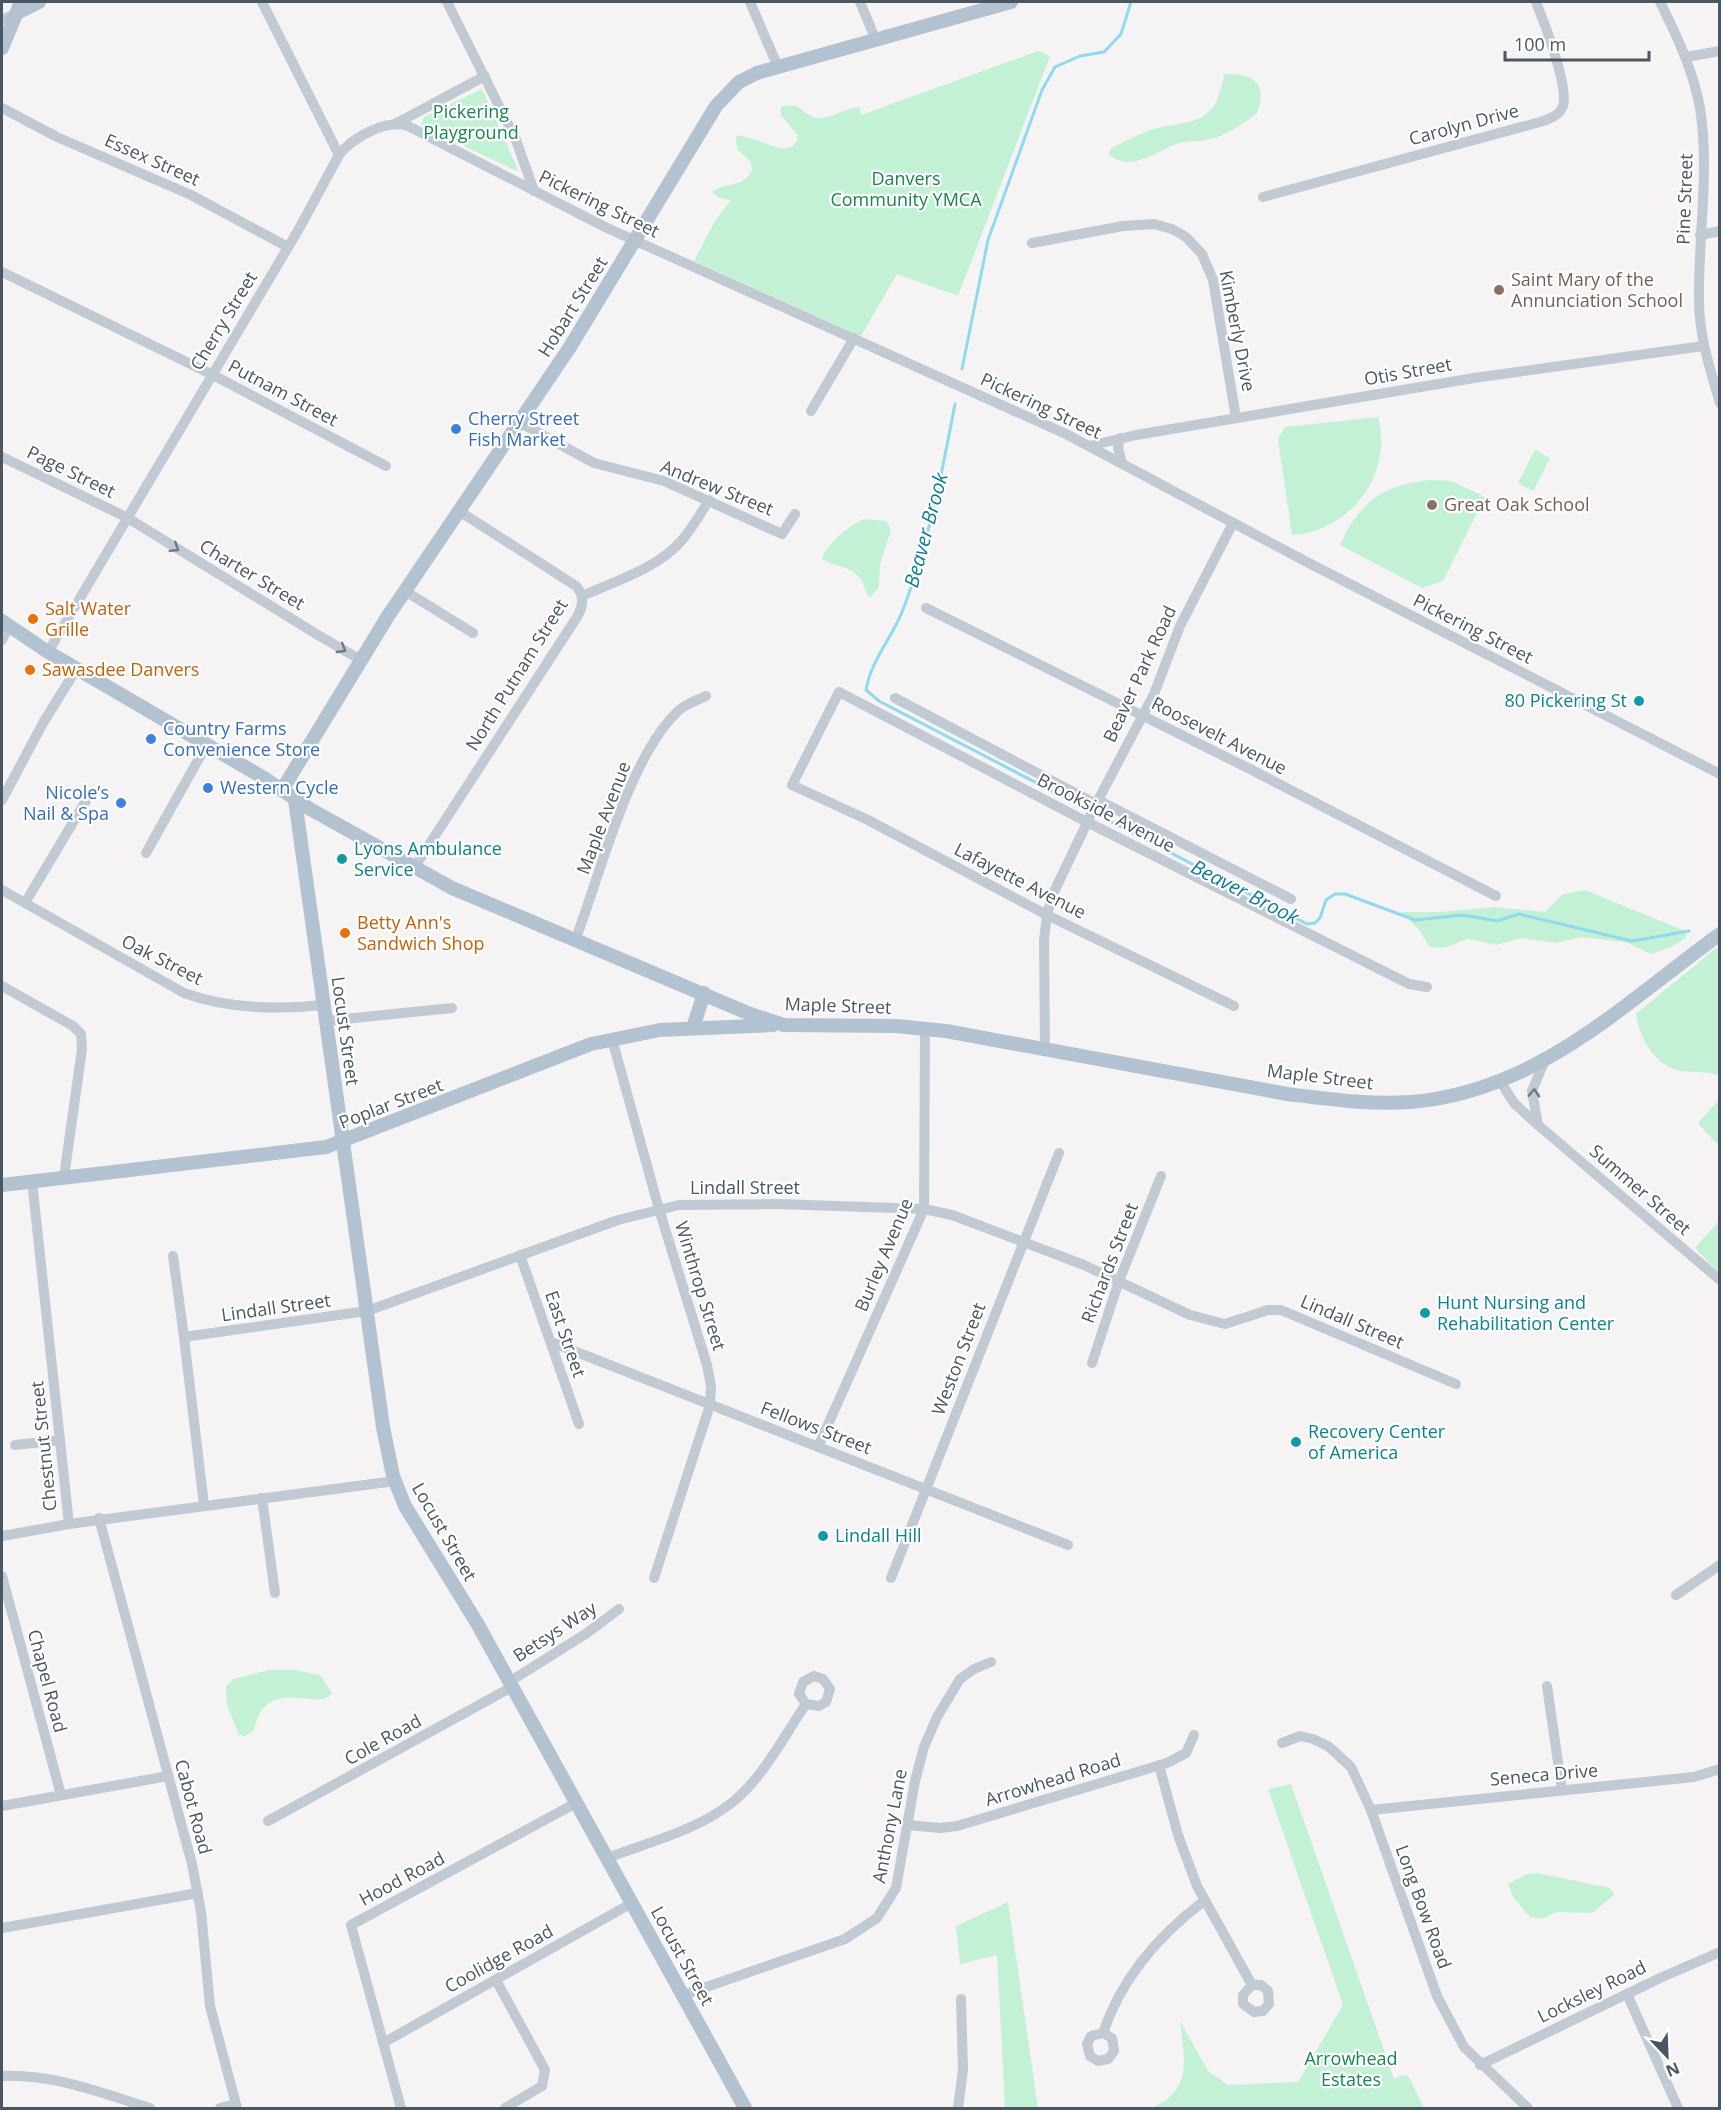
<svg xmlns="http://www.w3.org/2000/svg" width="1721" height="2110" viewBox="0 0 1721 2110" font-family="'Open Sans',sans-serif">
<style>
.green{fill:#c3f1d5}
.lines{fill:none;stroke-linecap:round;stroke-linejoin:round}
.stream{stroke:#90daee;stroke-width:3}
.minor{stroke:#c1cad2;stroke-width:10}
.major{stroke:#b3c2d1;stroke-width:14}
.oneway{stroke:#6e7983}
.education-dot{fill:#8d6e63;stroke:#fff;stroke-width:2}
.shop-dot{fill:#3f7fe0;stroke:#fff;stroke-width:2}
.food-dot{fill:#e8710a;stroke:#fff;stroke-width:2}
.culture-dot{fill:#0f9aa8;stroke:#fff;stroke-width:2}
.labels{text-anchor:middle;stroke-width:4.5;stroke-linejoin:round;paint-order:stroke}
.park-label{font-size:18px;fill:#17864f;stroke:#fff}
.street-label{font-size:18px;fill:#4a5661;stroke:#fff}
.education-label{font-size:18px;fill:#785e54;stroke:#fff;text-anchor:start}
.shop-label{font-size:18px;fill:#366cbe;stroke:#fff;text-anchor:start}
.food-label{font-size:18px;fill:#c56008;stroke:#fff;text-anchor:start}
.culture-label{font-size:18px;fill:#0d838f;stroke:#fff;text-anchor:start}
.water-label{font-size:20px;font-style:italic;fill:#0c7c9b;stroke:#fff}
</style>
<rect width="100%" height="100%" fill="#f5f3f3"/>
<g class="green">
<path d="M1038 51 1050 56 958 296 897 274 861 336 694 261 715 221 731 200 719 198 712 192C726 182 742 188 752 171L751 162 737 149 736 136C752 132 793 165 798 136L781 115V107C801 100 802 115 816 118 830 120 844 108 859 107L861 115Z"/>
<path d="M1224 74C1253 73 1268 83 1257 113 1243 124 1226 136 1207 140 1198 142 1189 140 1179 143 1158 150 1130 174 1109 154L1110 149C1122 143 1135 136 1148 131 1174 121 1208 128 1218 97 1220 89 1224 82 1224 74Z"/>
<polygon points="482,89 519,172 421,126 424,117"/>
<path d="M1378 417C1394 473 1350 532 1292 535L1278 439 1285 427Z"/>
<polygon points="1535,450 1550,458 1533,491 1518,483"/>
<path d="M1432 480 1452 481 1485 497 1443 581 1422 588 1340 545C1360 501 1384 484 1432 480Z"/>
<path d="M864 519 886 521 891 530 880 564 879 587 870 598C864 592 865 583 858 576 847 565 835 567 822 559 827 544 850 524 864 519Z"/>
<path d="M1585 890 1678 928 1687 932 1686 938 1671 947 1651 954 1625 942 1580 937 1556 943 1521 938 1496 945 1469 939C1453 942 1449 951 1429 946L1420 931 1401 912H1440L1494 907 1545 912 1563 894Z"/>
<path d="M1715 949H1720L1719 1075C1706 1071 1695 1073 1681 1071 1655 1066 1639 1038 1636 1014Z"/>
<polygon points="1719,1100 1719,1146 1698,1123"/>
<polygon points="1719,1221 1719,1273 1695,1248"/>
<path d="M269 1670H295L320 1675 332 1693C320 1714 266 1672 254 1730L245 1736 239 1735 227 1705 226 1686 233 1679Z"/>
<path d="M1291 1784 1394 2079 1403 2075 1409 2077 1424 2108H1152C1194 2088 1184 2060 1180 2021L1208 2071 1228 2085 1298 2082 1343 2005 1268 1789Z"/>
<polygon points="1537,1873 1610,1888 1614,1895 1592,1913 1557,1912 1543,1919 1530,1917 1513,1897 1508,1884 1527,1874"/>
<polygon points="1008,1902 1038,2108 1005,2108 997,1955 960,1964 956,1926"/>
</g>
<g class="lines">
<g class="stream">
<polyline points="962,369 988,240 1042,90 1055,67 1080,56 1104,52 1121,34 1131,2"/>
<path d="M955 404C942 472 929 542 904 607 894 636 871 659 866 690L879 701 1083 807"/>
<polyline points="1108,820 1307,924 1315,923 1320,918 1326,900 1335,894 1345,894 1415,920 1463,915 1497,921 1519,914 1632,941 1689,931"/>
</g>
<g class="minor">
<polyline points="447,2 516,140 534,191"/>
<polyline points="750,2 778,67"/>
<polyline points="860,2 875,38"/>
<path d="M1660 2C1677 36 1693 70 1700 108 1710 171 1698 237 1699 300 1699 336 1710 369 1720 403"/>
<polyline points="2,20 17,13"/>
<polyline points="1686,57 1720,51"/>
<polyline points="2,108 57,137 191,195 288,247"/>
<polyline points="397,123 485,76"/>
<path d="M339 155C353 137 386 119 408 126L607 228 1066 434 1303 560 1720 774"/>
<path d="M1263 197 1540 122C1549 119 1559 116 1563 106 1569 87 1544 22 1536 2"/>
<polyline points="1700,235 1720,231"/>
<polyline points="1032,243 1123,226 1154,224 1172,229 1186,237 1202,254 1213,280 1236,418"/>
<polyline points="2,272 211,374 386,466"/>
<polyline points="811,411 854,338"/>
<polyline points="519,422 594,463 664,481 782,534 795,514"/>
<polyline points="1120,438 1118,448 1122,463"/>
<polyline points="1089,446 1136,435 1474,378 1703,346"/>
<polyline points="2,457 126,517 318,635 354,656 362,658"/>
<polyline points="405,591 473,633"/>
<path d="M582 596C616 581 659 568 683 539 693 527 701 513 709 500"/>
<polyline points="926,608 1252,770 1496,896"/>
<polyline points="2,640 9,626"/>
<polyline points="48,652 300,227 339,155 262,2"/>
<polyline points="895,698 1096,804"/>
<polyline points="2,800 43,723 77,668"/>
<polyline points="1098,800 1291,899"/>
<polyline points="146,853 207,744"/>
<path d="M414 868 577 617C583 607 585 596 576 586L459 511"/>
<path d="M2 890 184 993C228 1009 276 1010 323 1005"/>
<polyline points="25,903 87,799"/>
<path d="M575 941C600 875 628 759 678 711 685 704 698 700 706 696"/>
<polyline points="2,986 73,1026 81,1034 82,1049 64,1177"/>
<polyline points="1234,1006 1047,915 868,820 792,785 839,692 1087,822 1409,984 1427,987"/>
<polyline points="325,1021 452,1008"/>
<polyline points="612,1039 659,1209 707,1365 711,1386 710,1405 654,1578"/>
<polyline points="1045,1049 1044,940 1047,915 1052,896 1096,804 1154,694 1180,626 1233,523"/>
<polyline points="1500,1081 1514,1103 1538,1125 1720,1280"/>
<polyline points="1538,1125 1532,1091 1544,1062"/>
<polyline points="32,1181 69,1524 395,1481"/>
<polyline points="520,1255 579,1424"/>
<polyline points="173,1256 184,1337"/>
<polyline points="551,1342 1068,1545"/>
<polyline points="1092,1363 1119,1281 1161,1176"/>
<polyline points="15,1445 60,1440"/>
<polyline points="818,1447 924,1209 925,1029"/>
<polyline points="262,1498 275,1593"/>
<polyline points="204,1505 184,1337 367,1311 618,1220 679,1205 777,1204 924,1209 952,1215 1084,1265 1190,1315 1225,1324 1268,1310 1281,1310 1456,1384"/>
<polyline points="99,1518 192,1864 201,1912 210,2006 237,2108"/>
<polyline points="2,1536 69,1524"/>
<polyline points="2,1576 61,1795"/>
<polyline points="891,1578 1059,1153"/>
<polyline points="1676,1595 1720,1565"/>
<polyline points="509,1682 587,1633 619,1609"/>
<polyline points="1547,1686 1562,1790"/>
<polyline points="1282,1743 1300,1736 1313,1739 1328,1746 1351,1767 1371,1810 1437,1996 1464,2047 1528,2108"/>
<polyline points="1159,1765 1178,1835 1197,1886 1252,1985 1243,1995 1243,2004 1254,2012 1263,2011 1269,2004 1268,1991 1261,1985 1252,1985"/>
<polyline points="2,1806 168,1776"/>
<polyline points="1371,1810 1694,1777 1720,1769"/>
<polyline points="268,1821 512,1687"/>
<polyline points="908,1825 940,1828 957,1826 1167,1763 1186,1753 1194,1735"/>
<path d="M607 1858C649 1842 699 1830 734 1801 764 1776 784 1736 806 1704L819 1706 826 1702 830 1689 823 1679 814 1676 803 1682 799 1694 806 1704"/>
<polyline points="2,1928 198,1893"/>
<polyline points="496,1980 545,2070 542,2086 505,2108"/>
<polyline points="1627,1994 1678,2108"/>
<polyline points="683,1995 845,1939 877,1918 896,1888 915,1781 924,1747 937,1717 960,1679 974,1669 991,1662"/>
<path d="M1103 2033 1091 2036 1087 2044 1090 2056 1098 2061 1108 2059 1114 2051 1112 2038 1103 2033C1121 1979 1159 1935 1204 1901"/>
<polyline points="383,2043 632,1903"/>
<polyline points="1480,2065 1660,1978 1720,1952"/>
<path d="M2 2076C54 2074 102 2093 150 2108"/>
<polyline points="220,2108 235,2104"/>
<polyline points="401,2108 351,1925 576,1803"/>
<polyline points="958,2108 963,2070 961,1999"/>
</g>
<g class="major">
<polyline points="17,13 39,2"/>
<polyline points="2,48 21,2"/>
<path d="M2 621 48 652 264 778 310 809 452 888 750 1014 784 1025 896 1026 946 1031 1287 1094C1328 1099 1370 1105 1411 1102 1538 1091 1622 1005 1720 934"/>
<polyline points="282,790 388,616 570,347 716,106 739,82 757,73 1011,2"/>
<polyline points="295,800 383,1427 393,1476 405,1506 477,1623 745,2108"/>
<polyline points="693,1028 704,993"/>
<polyline points="2,1185 326,1147 591,1044 660,1030 773,1025"/>
</g>
</g>
<defs><path id="oneway-chevron" d="M-2-3.5L2.5 0L-2 3.5" fill="none" stroke-width="1.6" stroke-linecap="round" stroke-linejoin="round" transform="scale(1.5)"/></defs>
<g class="oneway">
<use href="#oneway-chevron" transform="translate(175 548) rotate(32)"/>
<use href="#oneway-chevron" transform="translate(342 649) rotate(31)"/>
<use href="#oneway-chevron" transform="translate(1534 1093) rotate(-87)"/>
</g>
<g class="education-dot">
<circle cx="1499" cy="290" r="6"/>
<circle cx="1432" cy="505" r="6"/>
</g>
<g class="shop-dot">
<circle cx="456" cy="429" r="6"/>
<circle cx="151" cy="739" r="6"/>
<circle cx="208" cy="788" r="6"/>
<circle cx="121" cy="803" r="6"/>
</g>
<g class="food-dot">
<circle cx="33" cy="619" r="6"/>
<circle cx="30" cy="670" r="6"/>
<circle cx="345" cy="933" r="6"/>
</g>
<g class="culture-dot">
<circle cx="1639" cy="701" r="6"/>
<circle cx="342" cy="859" r="6"/>
<circle cx="1425" cy="1313" r="6"/>
<circle cx="1296" cy="1442" r="6"/>
<circle cx="823" cy="1536" r="6"/>
</g>
<g class="labels">
<g class="park-label">
<text x="471" y="118">Pickering<tspan x="471" dy="21">Playground</tspan></text>
<text x="906" y="185">Danvers<tspan x="906" dy="21">Community YMCA</tspan></text>
<text x="1351" y="2065">Arrowhead<tspan x="1351" dy="21">Estates</tspan></text>
</g>
<g class="street-label">
<text transform="translate(1464 125) rotate(-15)" y="6">Carolyn Drive</text>
<text transform="translate(152 160) rotate(24)" y="6">Essex Street</text>
<text transform="translate(1685 199) rotate(-88)" y="6">Pine Street</text>
<text transform="translate(599 204) rotate(26)" y="6">Pickering Street</text>
<text transform="translate(573 307) rotate(-58)" y="6">Hobart Street</text>
<text transform="translate(224 321) rotate(-59)" y="6">Cherry Street</text>
<text transform="translate(1237 331) rotate(79)" y="6">Kimberly Drive</text>
<text transform="translate(1408 372) rotate(-10)" y="6">Otis Street</text>
<text transform="translate(283 393) rotate(28)" y="6">Putnam Street</text>
<text transform="translate(1041 406) rotate(25)" y="6">Pickering Street</text>
<text transform="translate(71 472) rotate(26)" y="6">Page Street</text>
<text transform="translate(717 488) rotate(22)" y="6">Andrew Street</text>
<text transform="translate(252 575) rotate(31)" y="6">Charter Street</text>
<text transform="translate(1473 629) rotate(27)" y="6">Pickering Street</text>
<text transform="translate(1140 674) rotate(-65)" y="6">Beaver Park Road</text>
<text transform="translate(517 675) rotate(-58)" y="6">North Putnam Street</text>
<text transform="translate(1219 736) rotate(27)" y="6">Roosevelt Avenue</text>
<text transform="translate(1106 813) rotate(27)" y="6">Brookside Avenue</text>
<text transform="translate(604 818) rotate(-69)" y="6">Maple Avenue</text>
<text transform="translate(1020 881) rotate(27)" y="6">Lafayette Avenue</text>
<text transform="translate(162 960) rotate(27)" y="6">Oak Street</text>
<text transform="translate(838 1006) rotate(2)" y="6">Maple Street</text>
<text transform="translate(345 1031) rotate(82)" y="6">Locust Street</text>
<text transform="translate(1320 1077) rotate(7)" y="6">Maple Street</text>
<text transform="translate(391 1104) rotate(-21)" y="6">Poplar Street</text>
<text x="745" y="1194">Lindall Street</text>
<text transform="translate(1640 1190) rotate(41)" y="6">Summer Street</text>
<text transform="translate(884 1255) rotate(-67)" y="6">Burley Avenue</text>
<text transform="translate(1110 1263) rotate(-69)" y="6">Richards Street</text>
<text transform="translate(700 1286) rotate(73)" y="6">Winthrop Street</text>
<text transform="translate(276 1308) rotate(-8)" y="6">Lindall Street</text>
<text transform="translate(1352 1322) rotate(23)" y="6">Lindall Street</text>
<text transform="translate(565 1334) rotate(71)" y="6">East Street</text>
<text transform="translate(959 1359) rotate(-69)" y="6">Weston Street</text>
<text transform="translate(816 1428) rotate(21)" y="6">Fellows Street</text>
<text transform="translate(44 1446) rotate(-96)" y="6">Chestnut Street</text>
<text transform="translate(444 1532) rotate(60)" y="6">Locust Street</text>
<text transform="translate(555 1632) rotate(-33)" y="6">Betsys Way</text>
<text transform="translate(47 1681) rotate(75)" y="6">Chapel Road</text>
<text transform="translate(383 1740) rotate(-29)" y="6">Cole Road</text>
<text transform="translate(1544 1775) rotate(-5)" y="6">Seneca Drive</text>
<text transform="translate(1053 1780) rotate(-17)" y="6">Arrowhead Road</text>
<text transform="translate(193 1807) rotate(75)" y="6">Cabot Road</text>
<text transform="translate(890 1826) rotate(-79)" y="6">Anthony Lane</text>
<text transform="translate(402 1879) rotate(-28)" y="6">Hood Road</text>
<text transform="translate(1423 1907) rotate(70)" y="6">Long Bow Road</text>
<text transform="translate(682 1956) rotate(61)" y="6">Locust Street</text>
<text transform="translate(499 1959) rotate(-29)" y="6">Coolidge Road</text>
<text transform="translate(1592 1992) rotate(-26)" y="6">Locksley Road</text>
</g>
<g class="education-label">
<text x="1511" y="286">Saint Mary of the<tspan x="1511" dy="21">Annunciation School</tspan></text>
<text x="1444" y="511">Great Oak School</text>
</g>
<g class="shop-label">
<text x="468" y="425">Cherry Street<tspan x="468" dy="21">Fish Market</tspan></text>
<text x="163" y="735">Country Farms<tspan x="163" dy="21">Convenience Store</tspan></text>
<text x="220" y="794">Western Cycle</text>
<text x="109" y="799" text-anchor="end">Nicole’s<tspan x="109" dy="21">Nail &amp; Spa</tspan></text>
</g>
<g class="food-label">
<text x="45" y="615">Salt Water<tspan x="45" dy="21">Grille</tspan></text>
<text x="42" y="676">Sawasdee Danvers</text>
<text x="357" y="929">Betty Ann's<tspan x="357" dy="21">Sandwich Shop</tspan></text>
</g>
<g class="culture-label">
<text x="1627" y="707" text-anchor="end">80 Pickering St</text>
<text x="354" y="855">Lyons Ambulance<tspan x="354" dy="21">Service</tspan></text>
<text x="1437" y="1309">Hunt Nursing and<tspan x="1437" dy="21">Rehabilitation Center</tspan></text>
<text x="1308" y="1438">Recovery Center<tspan x="1308" dy="21">of America</tspan></text>
<text x="835" y="1542">Lindall Hill</text>
</g>
<g class="water-label">
<text transform="translate(926 530) rotate(-75)" y="7">Beaver Brook</text>
<text transform="translate(1245 892) rotate(27)" y="7">Beaver Brook</text>
</g>
</g>
<rect width="1721" height="2110" fill="none" stroke="#4a5661" stroke-width="6"/>
<g transform="translate(1667 2056) rotate(157)" stroke="#ffffff" stroke-width="4.5" paint-order="stroke">
<path d="M0-4.5L10 22L0 15L-10 22Z" fill="#4a5661"/>
<text y="-9" font-size="16" font-weight="bold" text-anchor="middle" fill="#4a5661">N</text>
</g>
<path d="M1505 51v9h144v-9" fill="none" stroke="#4a5661" stroke-width="3"/>
<text x="1514" y="51" font-size="18" fill="#4a5661" stroke="#ffffff" stroke-width="4.5" paint-order="stroke">100 m</text>
</svg>
